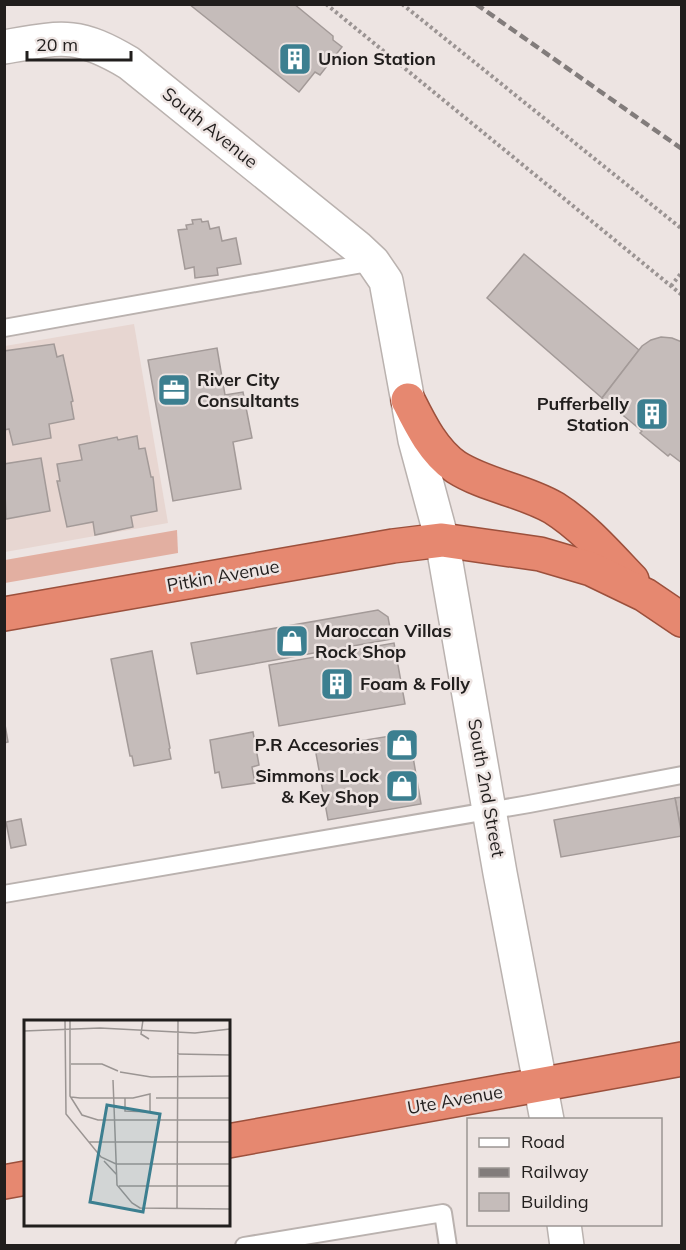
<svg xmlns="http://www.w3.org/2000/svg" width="686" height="1250" viewBox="0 0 686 1250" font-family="Mulish,sans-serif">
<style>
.built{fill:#e7d6d1}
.green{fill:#e2afa1}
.building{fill:#c5bcba;stroke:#a39a98;stroke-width:1.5}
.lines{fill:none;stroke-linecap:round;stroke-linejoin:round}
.service-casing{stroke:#bab2af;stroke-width:20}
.minor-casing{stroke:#bab2af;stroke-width:36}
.trunk-casing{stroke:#9c503c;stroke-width:36}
.path{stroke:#9b9493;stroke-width:4;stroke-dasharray:3 3;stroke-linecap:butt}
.service{stroke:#fff;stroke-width:16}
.minor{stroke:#fff;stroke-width:33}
.trunk{stroke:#e68870;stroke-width:33}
.rail{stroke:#827c7b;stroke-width:4.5;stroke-dasharray:9 4.5;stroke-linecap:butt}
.labels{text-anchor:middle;stroke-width:5;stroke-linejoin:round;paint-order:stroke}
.poi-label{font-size:18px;font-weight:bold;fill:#211e1d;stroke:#ede4e2;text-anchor:start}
.street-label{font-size:18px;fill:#211e1d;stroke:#ede4e2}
.inset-road{fill:none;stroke:#9b9593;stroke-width:1.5}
.view{fill:#3c7f90;fill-opacity:0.15;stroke:#3c7f90;stroke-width:3}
.inset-edge{fill:none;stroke:#211e1d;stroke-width:3}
</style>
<rect width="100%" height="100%" fill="#ede4e2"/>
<polygon class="built" points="134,324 168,523 5,552 5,346"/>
<polygon class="green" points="177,530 178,553 5,583 5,560"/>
<g class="building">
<polygon points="189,4 294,4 333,36 333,40 342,47 320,75 315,72 299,92"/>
<polygon points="201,219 202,222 208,221 210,229 219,227 222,241 236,238 241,264 217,268 218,275 195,278 194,267 185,269 178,230 187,229 186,225 193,224 192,220"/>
<polygon points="524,254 639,350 602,398 487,298"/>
<polygon points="661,337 672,338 682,342 682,463 670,454 668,456 640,433 642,431 602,398 642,346 651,340"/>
<polygon points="54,344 57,357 63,355 73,401 71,402 74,419 49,424 51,438 13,445 9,429 4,430 4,351"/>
<polygon points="217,348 225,395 243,392 252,438 233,442 241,489 173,501 148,360"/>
<polygon points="137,436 139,449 145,448 151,477 153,477 157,511 131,516 133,527 95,535 93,522 67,527 57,481 60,481 57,464 82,460 79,445 117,437 118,440"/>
<polygon points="41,458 50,511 6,519 4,464"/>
<polygon points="378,610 388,617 392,639 197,674 191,643"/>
<polygon points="394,643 405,704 279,726 269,665"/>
<polygon points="152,651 170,748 169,749 171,759 134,766 132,756 130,756 111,659"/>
<polygon points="4,719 8,742 4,743"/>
<polygon points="253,732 259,765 252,767 255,783 222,788 219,772 215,773 210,740"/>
<polygon points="409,733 421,804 328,820 315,748"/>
<polygon points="682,797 682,836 675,798"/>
<polygon points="675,798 682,836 561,857 554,820"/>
<polygon points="21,819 26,845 11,848 6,822"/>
</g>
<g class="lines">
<defs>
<g id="service">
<polyline points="4,328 373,262"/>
<polyline points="4,894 529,804 682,775"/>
<polyline points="244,1246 443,1213 448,1246"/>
</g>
<g id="minor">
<path d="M4 47C62 37 77 32 129 63L357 247 373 262 386 281 415 440 442 540 500 873 547 1120"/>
<polyline points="564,1224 567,1246"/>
</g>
<g id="trunk">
<path d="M408 400C420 424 433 451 456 467 486 486 523 490 554 508 584 527 608 555 632 580"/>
<polyline points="4,614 393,546 442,540 540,554 591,569 645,595 682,620"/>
<polyline points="228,1141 682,1059"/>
<polyline points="4,1182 26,1178"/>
</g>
</defs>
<use href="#service" class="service-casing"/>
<use href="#minor" class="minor-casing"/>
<use href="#trunk" class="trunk-casing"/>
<g class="path">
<polyline points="326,4 682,295"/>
<polyline points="402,4 682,229"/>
<polyline points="671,286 682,272"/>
</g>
<use href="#service" class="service"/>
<use href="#minor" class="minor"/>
<use href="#trunk" class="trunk"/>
<polyline class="rail" points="476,4 682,149"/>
</g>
<defs>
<symbol id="building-square" viewBox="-11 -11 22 22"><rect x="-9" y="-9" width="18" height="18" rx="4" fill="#3c7f90" stroke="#ede4e2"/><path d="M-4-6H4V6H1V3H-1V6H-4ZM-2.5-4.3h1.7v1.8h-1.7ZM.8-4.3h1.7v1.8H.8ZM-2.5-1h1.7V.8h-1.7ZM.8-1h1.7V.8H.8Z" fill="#fff"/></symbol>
<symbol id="office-square" viewBox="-11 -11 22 22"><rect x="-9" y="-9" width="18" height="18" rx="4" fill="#3c7f90" stroke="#ede4e2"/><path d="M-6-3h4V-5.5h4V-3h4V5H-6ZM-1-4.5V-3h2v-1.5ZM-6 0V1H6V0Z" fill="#fff"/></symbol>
<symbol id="shop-square" viewBox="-11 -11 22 22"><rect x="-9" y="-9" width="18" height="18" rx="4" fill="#3c7f90" stroke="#ede4e2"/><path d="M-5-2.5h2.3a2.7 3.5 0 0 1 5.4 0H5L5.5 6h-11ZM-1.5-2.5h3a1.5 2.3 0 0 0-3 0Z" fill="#fff"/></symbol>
</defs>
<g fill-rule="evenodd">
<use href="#building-square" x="276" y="40" width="38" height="38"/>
<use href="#office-square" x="155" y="371" width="38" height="38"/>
<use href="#building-square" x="633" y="395" width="38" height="38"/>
<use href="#shop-square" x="273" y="622" width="38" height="38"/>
<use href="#building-square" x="318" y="665" width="38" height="38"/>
<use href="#shop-square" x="383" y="726" width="38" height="38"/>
<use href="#shop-square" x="383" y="767" width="38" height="38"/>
</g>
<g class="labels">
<g class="poi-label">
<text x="318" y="65">Union Station</text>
<text x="197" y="386">River City<tspan x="197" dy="21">Consultants</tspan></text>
<text x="629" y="410" text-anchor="end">Pufferbelly<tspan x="629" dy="21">Station</tspan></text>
<text x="315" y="637">Maroccan Villas<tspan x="315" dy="21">Rock Shop</tspan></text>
<text x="360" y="690">Foam &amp; Folly</text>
<text x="379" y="751" text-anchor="end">P.R Accesories</text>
<text x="379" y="782" text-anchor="end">Simmons Lock<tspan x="379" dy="21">&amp; Key Shop</tspan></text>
</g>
<g class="street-label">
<text transform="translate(210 128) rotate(39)" y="6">South Avenue</text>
<text transform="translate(223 576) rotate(-10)" y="6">Pitkin Avenue</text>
<text transform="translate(486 788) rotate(80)" y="6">South 2nd Street</text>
<text transform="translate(455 1100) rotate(-10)" y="6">Ute Avenue</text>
</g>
</g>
<g transform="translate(24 1020)">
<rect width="206" height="206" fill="#ede4e2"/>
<path class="inset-road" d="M41 0 42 94 77 137 92 144H206M46 0V76L58 95 74 100H206M119 0 117 14 125 19M0 11 76 8 171 13 206 9M153 34 206 35M47 44H78L94 51M96 52 127 57 206 56M89 60 93 165 108 183 116 188 206 189M47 77 56 78H109L126 74V92L101 91V78M132 78H206M65 122H206M80 141 93 155M95 166H206M153 188 154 0"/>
<path class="view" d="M83 85 136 94 119 192 66 182Z"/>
<rect width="206" height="206" class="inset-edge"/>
</g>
<rect width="686" height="1250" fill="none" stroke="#211e1d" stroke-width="12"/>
<rect x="467" y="1118" width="195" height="108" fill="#ede4e2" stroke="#9b9593" stroke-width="1.5"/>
<rect x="479" y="1138" width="30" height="9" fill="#ffffff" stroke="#9b9593" stroke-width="1.5"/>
<text x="521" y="1148" font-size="18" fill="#211e1d">Road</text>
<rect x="479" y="1168" width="30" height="9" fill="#827c7b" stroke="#9b9593" stroke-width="1.5"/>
<text x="521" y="1178" font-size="18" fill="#211e1d">Railway</text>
<rect x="479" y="1193" width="30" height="18" fill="#c5bcba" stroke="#9b9593" stroke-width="1.5"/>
<text x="521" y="1208" font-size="18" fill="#211e1d">Building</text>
<path d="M27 51v9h104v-9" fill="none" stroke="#211e1d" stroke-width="3"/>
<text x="36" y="51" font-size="18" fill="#211e1d" stroke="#ede4e2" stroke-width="4.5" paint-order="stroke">20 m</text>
</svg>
